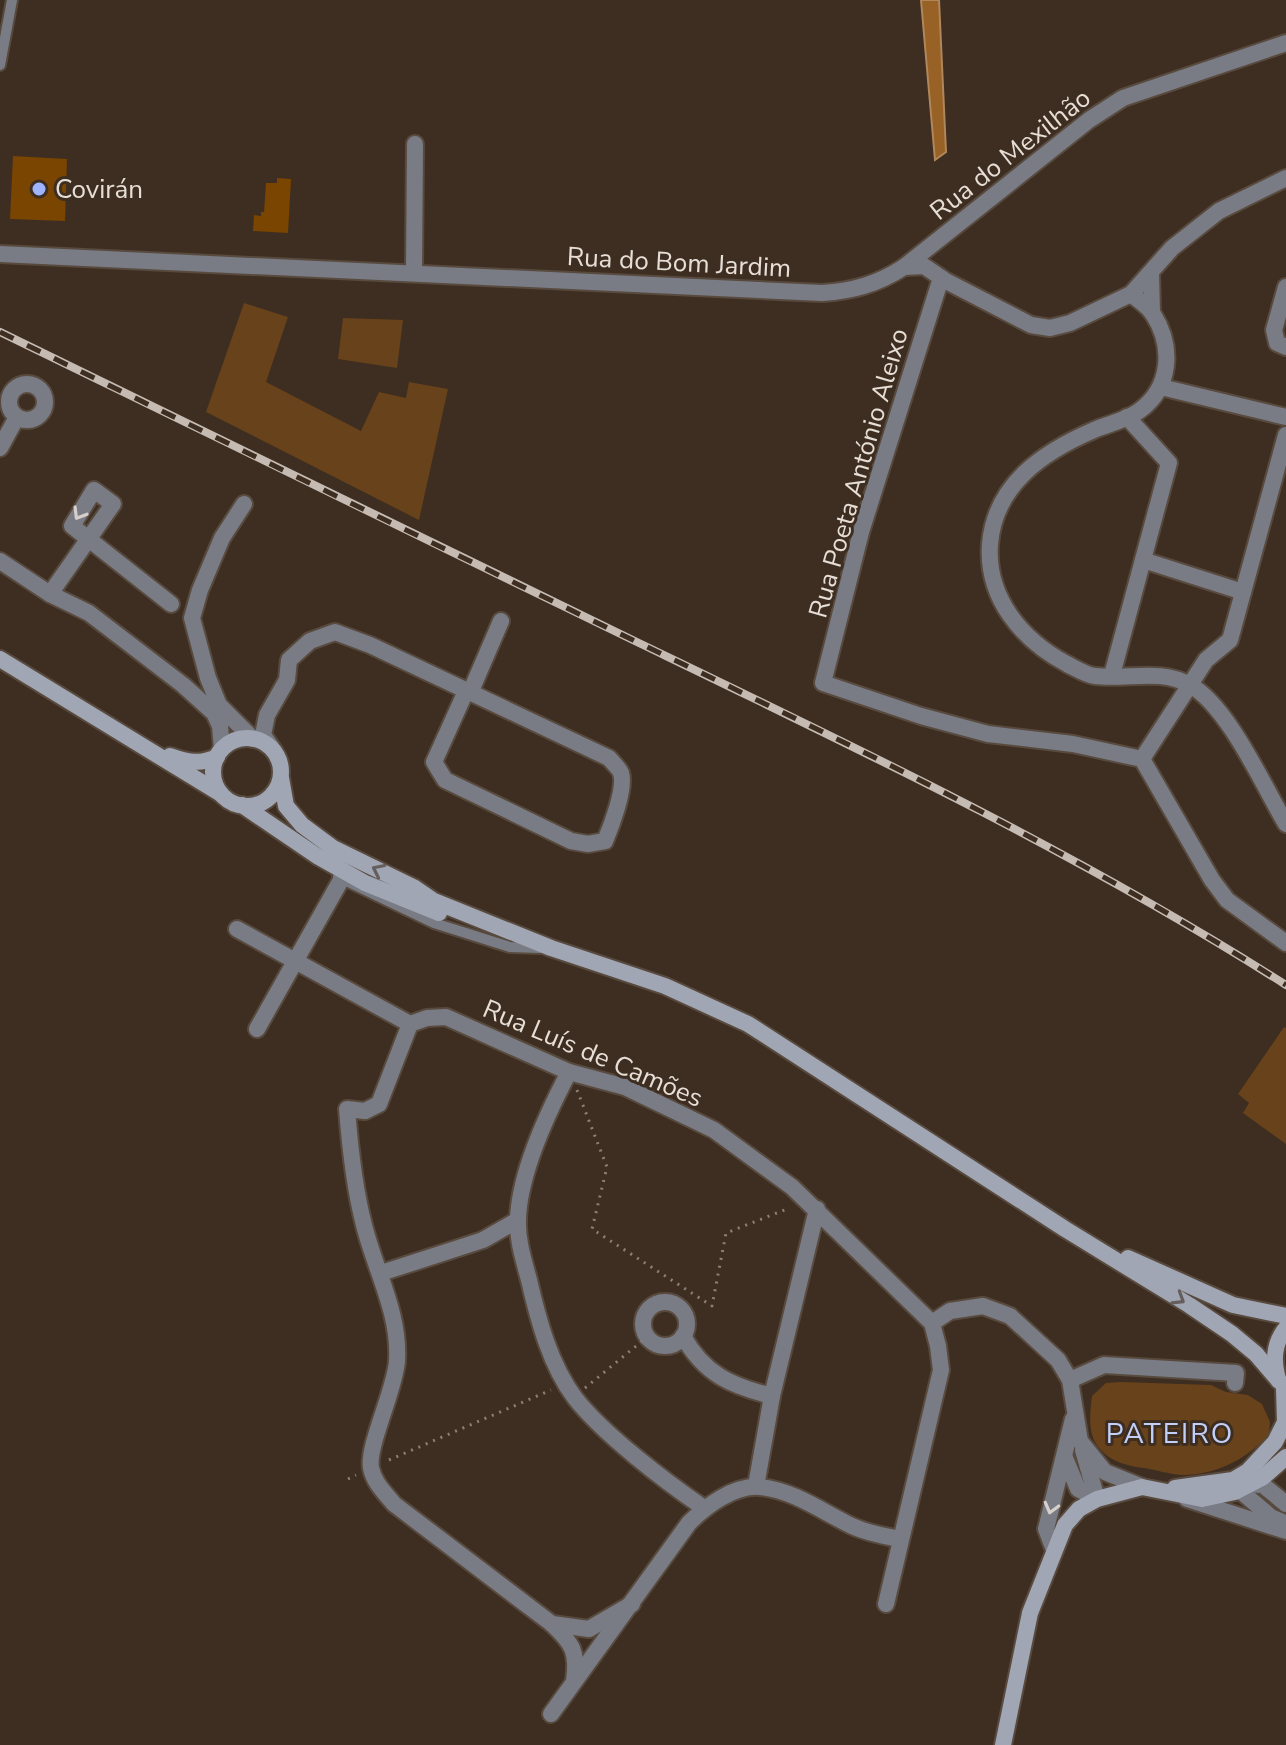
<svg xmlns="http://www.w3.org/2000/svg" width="1286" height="1745" viewBox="0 0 1286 1745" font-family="'Nunito Sans',sans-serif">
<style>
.green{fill:#68421a}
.water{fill:#986126;stroke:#b0865b;stroke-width:2}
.building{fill:#7a4500}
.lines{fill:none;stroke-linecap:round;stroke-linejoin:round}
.lane-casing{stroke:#584a3e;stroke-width:14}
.street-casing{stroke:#584a3e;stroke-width:20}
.secondary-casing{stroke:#584a3e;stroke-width:20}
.path{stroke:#8c8075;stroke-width:3;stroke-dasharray:2 6;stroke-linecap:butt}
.lane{stroke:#797c85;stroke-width:10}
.street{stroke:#797c85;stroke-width:16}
.secondary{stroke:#a1a6b4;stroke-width:16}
.rail-casing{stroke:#c5bbb2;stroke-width:8}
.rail{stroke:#3d2e21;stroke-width:5;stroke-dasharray:15;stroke-linecap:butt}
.oneway{stroke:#d6cfca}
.oneway2{stroke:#655e5c}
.poi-dot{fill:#9eb4fd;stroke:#3d2e21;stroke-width:3}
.labels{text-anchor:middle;stroke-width:6;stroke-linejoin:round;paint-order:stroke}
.street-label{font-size:26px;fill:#e7ded6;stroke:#3d2e21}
.poi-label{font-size:26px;fill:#e7ded6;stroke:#3d2e21;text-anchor:start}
.neighbourhood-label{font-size:28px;letter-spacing:2px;fill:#c2cff9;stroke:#3d2e21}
</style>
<rect width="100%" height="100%" fill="#3d2e21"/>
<g class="green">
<polygon points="244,303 288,317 266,382 361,431 379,392 406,398 409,382 448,389 419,520 206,412"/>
<polygon points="343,318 403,320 397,368 338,359"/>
<polygon points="1284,1027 1286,1028 1286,1144 1243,1113 1249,1103 1238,1094"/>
<path d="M1120 1382 1211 1385 1226 1392 1248 1395 1262 1404 1270 1422 1269 1435C1247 1459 1214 1476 1181 1475 1169 1474 1156 1470 1144 1468 1128 1466 1111 1462 1100 1449 1087 1435 1090 1414 1092 1396L1106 1383Z"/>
</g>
<polygon class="water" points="921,0 939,0 946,152 935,160"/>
<g class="building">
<polygon points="13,156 67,159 65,221 10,219"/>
<polygon points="277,178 291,179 288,233 253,231 254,215 261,216 261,212 264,212 266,183 277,183"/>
</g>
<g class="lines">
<defs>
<g id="lane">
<polyline points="0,65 12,0"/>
<polyline points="338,877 434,923 510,947 540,948"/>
</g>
<g id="street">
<path d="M0 254 822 293C853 291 878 284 904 267L1089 120 1123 98 1286 43"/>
<polyline points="904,267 924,266 946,281 1031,325 1050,328 1070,323 1131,294 1172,248 1219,211 1286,178"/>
<polyline points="1151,272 1152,313"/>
<polyline points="414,273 415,144"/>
<polyline points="941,278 861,532 823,683 921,716 988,734 1073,744 1142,759 1212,880 1227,900 1286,943"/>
<polyline points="1286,287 1274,330 1277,343 1286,347"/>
<path d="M1131 294C1138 300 1148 306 1153 314 1174 347 1171 388 1139 411 1127 420 1108 424 1094 430 1043 452 995 484 990 544 986 598 1022 640 1067 664 1075 668 1086 675 1095 676 1127 680 1160 668 1190 685 1228 706 1263 785 1286 824"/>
<circle cx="27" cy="402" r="18"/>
<polyline points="1161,387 1286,417"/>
<polyline points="0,448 17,417"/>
<polyline points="244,504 222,538 200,590 192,618 208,678 219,705 253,739"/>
<polyline points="1143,560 1243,592"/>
<polyline points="0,561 50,594 89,613 183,685 214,713 220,726 222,749"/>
<polyline points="50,594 113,504 94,490 72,526 171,604"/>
<polyline points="1112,675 1169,463 1127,417"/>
<polyline points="470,693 501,621"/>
<path d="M274 751 263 735 267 715 287 680 289 660 310 641 335 632 370 645 609 758C613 763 619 768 621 773 626 788 611 827 605 841L588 844 571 841 445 780 434 762 466 691"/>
<polyline points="1142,759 1206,660 1230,640 1286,435"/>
<polyline points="237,929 410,1024 427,1018 446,1017 569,1072 625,1087 714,1130 792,1187 932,1323 938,1346 941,1370 886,1604"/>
<path d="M410 1024 379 1104 365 1111 347 1109C350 1148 354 1187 364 1225 375 1270 400 1313 397 1361 395 1390 367 1446 371 1468 374 1483 385 1493 394 1504L552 1624 589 1629 632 1604"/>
<polyline points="257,1029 341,880"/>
<path d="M569 1072C548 1112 519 1174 518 1220 517 1240 524 1261 529 1280 538 1319 550 1365 575 1398 603 1434 666 1482 704 1508"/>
<polyline points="381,1273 483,1240 518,1220"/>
<circle cx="665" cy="1324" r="22"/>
<polyline points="932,1323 950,1311 983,1306 1010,1316 1058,1360 1070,1380 1080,1441 1105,1472 1142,1487"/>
<path d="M683 1336C704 1374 731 1386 772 1396"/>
<polyline points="1070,1380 1104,1365 1236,1373 1235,1383"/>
<polyline points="1083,1450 1097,1499"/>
<polyline points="1065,1458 1078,1489 1097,1499"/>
<polyline points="1247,1476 1244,1494 1271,1517 1285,1523"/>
<polyline points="1243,1484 1263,1485 1286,1504"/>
<polyline points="756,1486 772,1396 817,1209"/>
<polyline points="1187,1499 1286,1531"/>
<polyline points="1054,1550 1046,1529 1073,1419"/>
<path d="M552 1624C573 1644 578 1652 574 1681"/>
<path d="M551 1714 689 1523C706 1506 734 1485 760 1487 793 1490 823 1512 852 1526 867 1533 884 1536 900 1539"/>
</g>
<g id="secondary">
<polyline points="0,659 221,794"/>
<circle cx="247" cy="772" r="34"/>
<path d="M170 756C187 762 199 765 217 757"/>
<polyline points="281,778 286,806 302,825 333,848 415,888 434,901 551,948 665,986 748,1024 1065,1229 1189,1305 1232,1334 1256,1354 1279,1381"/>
<polyline points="242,805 317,856 365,883 439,913"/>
<polyline points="1128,1258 1233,1305 1286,1316"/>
<path d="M1278 1379C1273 1361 1273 1344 1286 1328"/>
<polyline points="1175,1488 1233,1480 1248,1471 1275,1442 1285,1422 1284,1389"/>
<polyline points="1003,1745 1030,1613 1065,1525 1079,1509 1097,1499 1142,1487 1202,1499 1235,1492 1262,1478 1286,1457"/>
</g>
</defs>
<use href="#lane" class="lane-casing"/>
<use href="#street" class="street-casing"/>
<use href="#secondary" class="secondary-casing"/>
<g class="path">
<polyline points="577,1090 607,1167 592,1229 712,1306 726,1233 787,1209"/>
<polyline points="585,1388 647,1337"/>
<polyline points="389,1460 551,1390"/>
<polyline points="348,1479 356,1475"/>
</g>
<use href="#lane" class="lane"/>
<use href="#street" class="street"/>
<use href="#secondary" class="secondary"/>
<defs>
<path id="rail" d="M0 332C213 436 426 540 639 643 859 749 1080 854 1286 985"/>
</defs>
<use href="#rail" class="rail-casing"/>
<use href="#rail" class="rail"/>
</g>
<defs><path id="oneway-chevron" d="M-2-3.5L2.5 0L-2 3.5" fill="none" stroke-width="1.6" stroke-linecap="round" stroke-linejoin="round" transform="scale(2)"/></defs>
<g class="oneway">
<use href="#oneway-chevron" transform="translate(79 514) rotate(121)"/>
<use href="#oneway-chevron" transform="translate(1051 1508) rotate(105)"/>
</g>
<g class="oneway2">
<use href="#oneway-chevron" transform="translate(378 870) rotate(-154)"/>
<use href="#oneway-chevron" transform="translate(1179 1299) rotate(32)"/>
</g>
<circle class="poi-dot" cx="39" cy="189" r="8"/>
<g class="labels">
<g class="street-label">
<text transform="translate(1010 154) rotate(-38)" y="9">Rua do Mexilhão</text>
<text transform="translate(679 262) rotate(3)" y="9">Rua do Bom Jardim</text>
<text transform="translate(858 473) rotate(-74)" y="9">Rua Poeta António Aleixo</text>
<text transform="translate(593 1053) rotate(23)" y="9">Rua Luís de Camões</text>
</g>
<g class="poi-label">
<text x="55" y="198">Covirán</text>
</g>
<g class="neighbourhood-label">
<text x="1170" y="1443">PATEIRO</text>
</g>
</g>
</svg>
